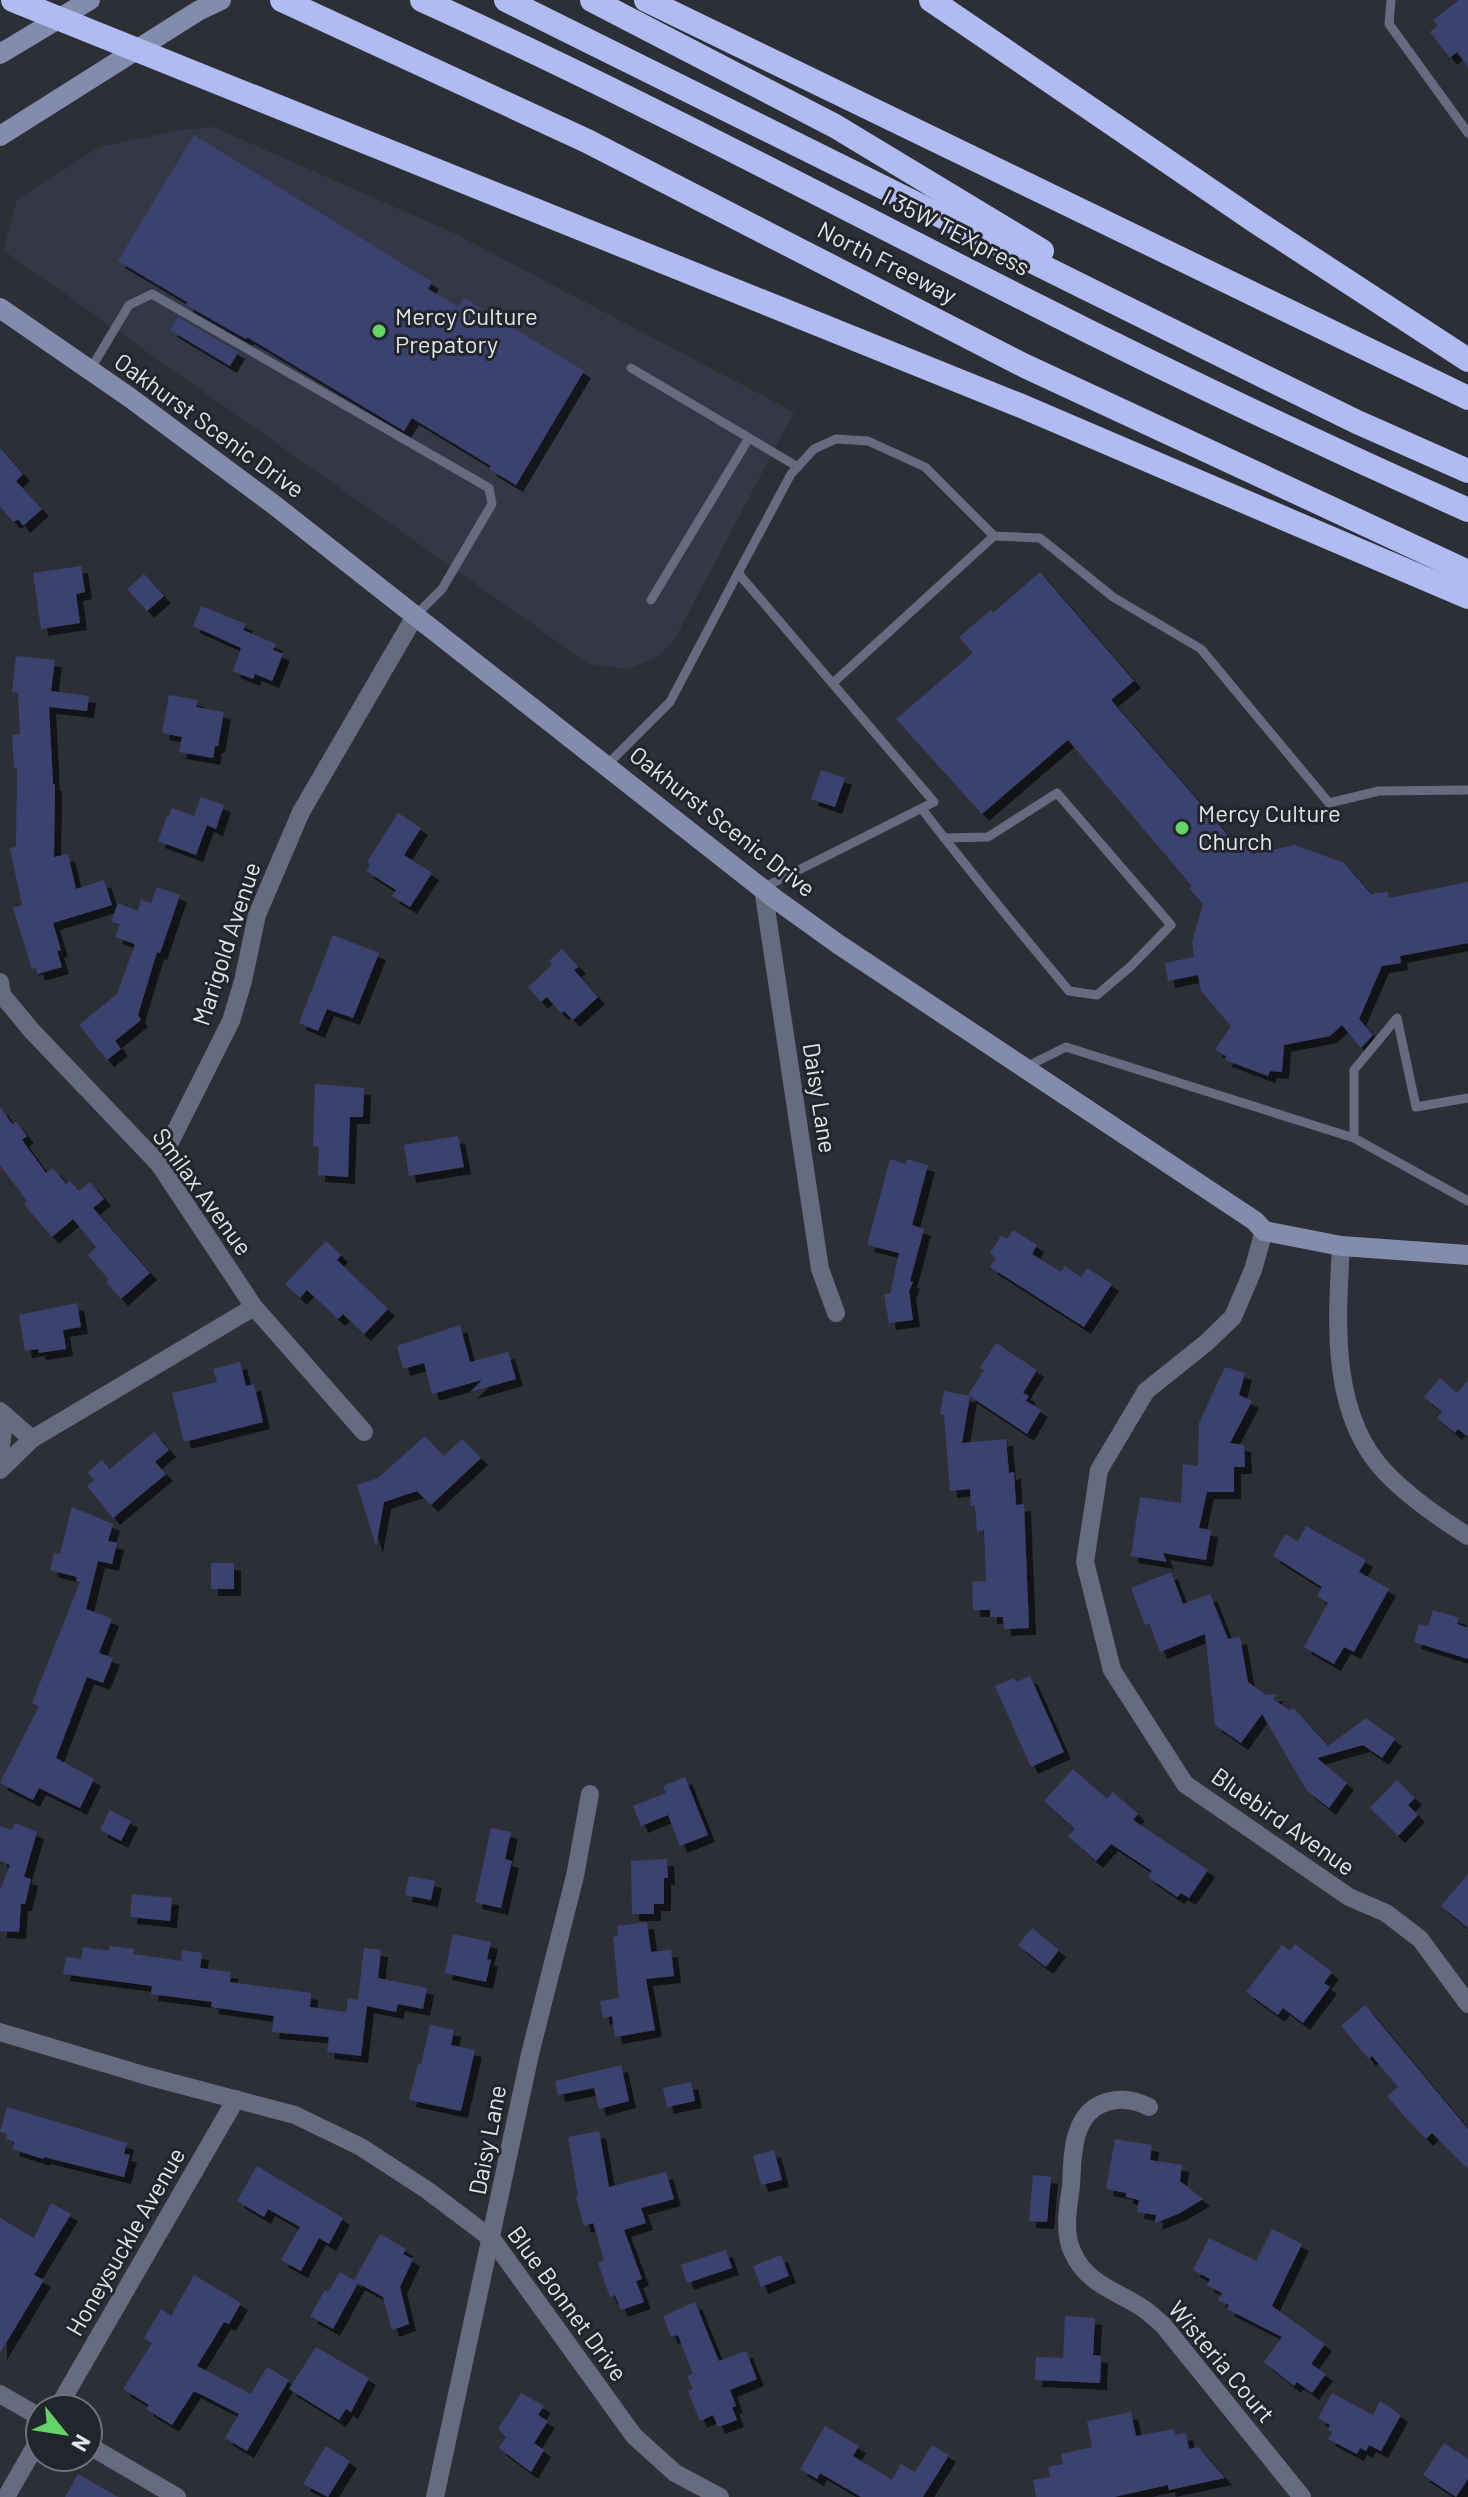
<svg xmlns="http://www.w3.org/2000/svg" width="1468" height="2497" viewBox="0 0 1468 2497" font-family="Barlow,sans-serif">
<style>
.built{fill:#343846}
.building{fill:#3b436f;filter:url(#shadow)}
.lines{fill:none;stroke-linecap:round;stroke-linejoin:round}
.lane{stroke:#666b80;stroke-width:9}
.street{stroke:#666b80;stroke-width:18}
.secondary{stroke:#848cae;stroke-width:20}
.highway{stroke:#b0bcf1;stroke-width:24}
.poi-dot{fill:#64d467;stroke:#23252d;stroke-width:3}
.labels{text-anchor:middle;stroke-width:6;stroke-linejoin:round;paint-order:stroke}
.street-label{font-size:24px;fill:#e4e5eb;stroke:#23252d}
.poi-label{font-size:24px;fill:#e4e5eb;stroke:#23252d;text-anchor:start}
</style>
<defs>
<filter id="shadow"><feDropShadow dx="7" dy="7" stdDeviation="0" flood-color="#0009"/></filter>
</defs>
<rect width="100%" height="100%" fill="#2d2f37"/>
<polygon class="built" points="213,127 456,234 794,412 672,644 655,658 628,669 589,664 3,250 17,200 99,147 180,130"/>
<g class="building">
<polygon points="1459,0 1468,0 1468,67 1457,52 1450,58 1430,32 1438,26 1433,20"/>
<polygon points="194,135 432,282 428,289 459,307 464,298 584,371 516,485 489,469 491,466 412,418 404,431 247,337 246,339 186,305 187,302 118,261"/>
<polygon points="178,317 238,352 230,366 170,330"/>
<polygon points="0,448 23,474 16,481 42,509 23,526 18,519 14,522 0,507"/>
<polygon points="81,566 85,592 76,594 80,623 41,629 33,573"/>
<polygon points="1040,572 1134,681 1111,700 1238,847 1243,842 1253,854 1295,845 1344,863 1371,894 1387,892 1389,898 1468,882 1468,943 1400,956 1401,963 1382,966 1359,1019 1373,1035 1361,1048 1342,1025 1330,1036 1284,1045 1282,1072 1270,1071 1268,1076 1225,1060 1226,1056 1215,1050 1231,1026 1201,991 1198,975 1168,981 1165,963 1194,957 1192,942 1203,904 1189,888 1192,886 1068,740 982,814 896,719 973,653 959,637 991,610 993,613"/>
<polygon points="144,574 164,596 147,611 127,589"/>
<polygon points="201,606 246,624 243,630 276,644 273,650 283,654 272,681 255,674 253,679 233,671 241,648 193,626"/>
<polygon points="16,656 55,660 51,691 89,696 87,711 49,707 53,784 55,784 54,857 68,854 76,889 104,880 112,905 53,923 61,950 57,951 62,967 38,974 36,967 32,969 13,908 22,905 10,848 16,847 17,768 14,768 12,735 20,734 18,693 12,692"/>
<polygon points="169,695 198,700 196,707 224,712 218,746 215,746 213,758 179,752 182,737 162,733"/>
<polygon points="821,770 845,778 835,807 811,799"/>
<polygon points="201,797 224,805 216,829 207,825 196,855 158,841 167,816 169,817 172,808 194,816"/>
<polygon points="398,813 421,828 404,855 432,873 410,907 392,896 396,890 366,871 370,865 367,862"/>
<polygon points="157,887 180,895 160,953 157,952 138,1015 141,1020 115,1041 121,1049 107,1060 79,1025 117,994 135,944 115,937 120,924 111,922 118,903 138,911 141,900 151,903"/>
<polygon points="333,935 379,953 353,1018 327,1009 318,1031 299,1023"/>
<polygon points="562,949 579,967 574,970 598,997 573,1020 564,1011 561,1013 547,997 541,1002 528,987 552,965 549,961"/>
<polygon points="315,1084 364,1088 363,1117 350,1117 348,1177 318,1175 319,1147 313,1146"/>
<polygon points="0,1107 12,1124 16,1122 27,1136 22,1140 46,1173 53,1168 66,1184 70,1181 79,1191 90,1182 104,1199 93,1208 150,1273 121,1299 106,1282 109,1280 88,1255 96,1247 73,1219 52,1237 24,1204 27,1201 0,1165"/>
<polygon points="458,1136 464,1167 409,1176 404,1145"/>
<polygon points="890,1159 905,1164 907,1159 928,1165 912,1225 924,1229 910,1281 913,1282 909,1291 913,1320 889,1323 884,1294 890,1294 899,1253 867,1245"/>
<polygon points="1013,1230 1037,1245 1032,1254 1061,1272 1065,1266 1081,1277 1087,1268 1112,1284 1084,1327 990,1267 996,1258 990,1253 1001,1236 1007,1239"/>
<polygon points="326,1241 341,1255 337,1260 388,1309 364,1334 343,1314 338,1319 307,1290 300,1298 285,1284"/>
<polygon points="77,1303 81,1327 63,1330 66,1349 39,1353 38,1349 25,1351 19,1315"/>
<polygon points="460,1325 470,1362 508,1352 516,1379 470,1392 482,1380 432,1394 424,1363 403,1369 397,1346"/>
<polygon points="996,1343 1037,1370 1023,1393 1029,1396 1026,1401 1041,1410 1027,1434 968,1395 984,1370 980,1368"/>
<polygon points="240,1362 246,1386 254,1384 263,1422 184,1442 172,1393 217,1382 213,1369"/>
<polygon points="1225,1367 1245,1373 1239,1395 1252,1401 1230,1443 1244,1445 1245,1467 1234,1467 1234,1492 1207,1492 1199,1528 1211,1530 1206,1560 1163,1553 1167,1562 1131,1556 1140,1497 1181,1503 1183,1464 1198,1466 1199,1423"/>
<polygon points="1440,1378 1457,1393 1468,1380 1468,1437 1458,1429 1455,1433 1437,1418 1442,1412 1424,1397"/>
<polygon points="944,1391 970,1396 962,1443 1006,1439 1009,1473 1014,1472 1016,1505 1024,1504 1029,1628 1004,1629 1003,1617 990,1617 990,1610 973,1610 972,1582 986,1581 984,1530 977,1531 975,1505 971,1506 970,1489 950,1491 944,1415 940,1414"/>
<polygon points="154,1432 169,1450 155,1462 166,1474 113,1518 87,1486 94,1480 88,1472 102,1460 110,1469"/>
<polygon points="425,1436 444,1456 462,1439 481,1458 431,1505 417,1491 384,1502 376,1546 357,1485 378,1478"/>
<polygon points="72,1507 113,1524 108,1541 117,1543 112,1564 98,1561 86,1609 112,1619 99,1653 113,1658 103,1683 87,1677 56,1758 94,1779 80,1808 39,1788 33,1800 0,1783 39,1706 32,1703 80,1582 76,1581 77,1577 50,1570 54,1553 60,1554"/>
<polygon points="1306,1526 1366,1560 1359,1572 1389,1589 1354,1652 1344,1647 1334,1664 1304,1647 1328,1603 1317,1596 1322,1587 1273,1556 1285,1534 1298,1541"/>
<rect x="211" y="1563" width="23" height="26"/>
<polygon points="1171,1572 1183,1604 1210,1594 1228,1639 1240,1637 1248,1682 1266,1695 1277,1694 1273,1699 1289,1710 1294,1708 1328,1746 1366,1718 1395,1739 1382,1758 1363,1745 1317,1758 1347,1783 1329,1808 1307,1791 1262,1714 1241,1743 1215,1725 1205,1634 1160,1652 1149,1623 1145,1625 1131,1588"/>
<polygon points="1433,1610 1459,1618 1457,1624 1468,1628 1468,1659 1414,1642 1419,1624 1428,1626"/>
<polygon points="1030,1676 1064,1752 1031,1767 995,1686 1014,1678 1016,1682"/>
<polygon points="1073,1769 1107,1799 1113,1792 1138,1814 1133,1820 1208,1870 1189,1898 1181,1893 1177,1897 1148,1877 1152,1871 1111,1844 1096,1861 1068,1836 1075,1829 1044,1801"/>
<polygon points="685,1777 708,1835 680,1846 668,1815 641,1826 633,1806 666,1793 663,1786"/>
<polygon points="1397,1780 1415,1798 1408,1805 1418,1815 1398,1836 1370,1808"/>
<polygon points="110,1810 131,1821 121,1841 100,1830"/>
<polygon points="15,1823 37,1832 24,1877 31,1879 25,1904 21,1904 19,1932 0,1931 0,1890 10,1865 0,1861 0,1826 12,1830"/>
<polygon points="491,1828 511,1832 505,1859 512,1861 501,1908 475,1902"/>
<polygon points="667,1859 668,1878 664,1878 664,1904 654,1904 654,1914 632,1914 631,1861"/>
<polygon points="1468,1874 1468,1928 1441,1906"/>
<polygon points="409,1876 435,1881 431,1900 405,1895"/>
<polygon points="132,1894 172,1898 170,1921 130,1917"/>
<polygon points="647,1922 651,1952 671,1950 674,1976 646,1979 655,2030 615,2037 612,2016 603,2018 600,2001 619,1998 613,1937 618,1936 617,1926"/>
<polygon points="1032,1928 1059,1950 1046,1967 1018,1945"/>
<polygon points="453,1934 491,1942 487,1959 491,1960 486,1982 445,1973"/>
<polygon points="1295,1944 1332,1972 1324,1983 1330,1987 1303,2023 1283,2008 1278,2015 1246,1992 1282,1945 1290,1951"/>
<polygon points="110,1946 134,1949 133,1954 181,1961 182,1950 202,1953 200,1968 231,1972 230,1982 311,1993 310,2007 346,2012 348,1998 358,2000 364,1948 381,1950 378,1978 427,1988 423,2009 398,2004 396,2012 367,2006 361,2056 327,2052 329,2037 272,2032 274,2016 211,2007 212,2002 151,1994 152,1986 63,1974 66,1957 81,1959 83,1947 109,1951"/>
<polygon points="1365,2005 1468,2129 1468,2169 1432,2133 1426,2139 1406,2118 1387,2096 1398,2087 1372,2056 1369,2059 1341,2026"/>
<polygon points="430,2025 454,2030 451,2045 475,2050 461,2111 409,2100 418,2064 421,2064"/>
<polygon points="621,2065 629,2101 599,2109 594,2088 558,2095 555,2081"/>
<polygon points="691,2082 695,2101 667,2107 663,2088"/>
<polygon points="7,2107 127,2143 124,2154 130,2155 124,2177 44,2157 43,2159 12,2149 15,2142 6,2139 7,2134 0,2132"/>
<polygon points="599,2131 609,2187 666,2172 674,2199 641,2208 646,2223 624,2230 642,2279 636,2281 644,2302 621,2310 615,2295 610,2297 598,2263 604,2260 593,2223 584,2226 576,2197 578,2196 568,2137"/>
<polygon points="1115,2139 1152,2145 1150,2160 1182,2165 1180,2181 1203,2199 1180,2213 1155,2223 1156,2215 1137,2212 1139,2200 1126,2197 1126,2193 1106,2189"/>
<polygon points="774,2150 782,2180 761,2185 753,2156"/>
<polygon points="257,2166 343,2218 329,2244 319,2238 301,2271 281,2260 300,2227 268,2209 264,2217 237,2201"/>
<polygon points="1033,2175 1051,2177 1047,2222 1029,2221"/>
<polygon points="51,2203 71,2214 34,2275 44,2280 0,2353 0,2218 34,2238"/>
<polygon points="1272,2229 1302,2244 1272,2306 1325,2344 1311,2364 1326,2374 1312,2393 1297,2382 1294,2386 1264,2362 1282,2337 1227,2309 1229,2305 1218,2300 1222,2293 1207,2285 1210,2279 1193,2270 1209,2238 1256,2261"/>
<polygon points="380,2234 406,2249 403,2254 413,2259 400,2287 409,2324 392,2330 383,2297 358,2283 333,2329 310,2316 325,2290 328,2292 340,2272 354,2280"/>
<polygon points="726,2250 732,2268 687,2283 681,2265"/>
<polygon points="781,2255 789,2276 761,2287 753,2266"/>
<polygon points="194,2275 241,2303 229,2324 224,2322 197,2366 251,2394 267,2367 289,2380 247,2451 225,2438 239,2414 194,2391 172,2425 146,2409 149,2405 123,2389 152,2343 144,2338 161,2309 171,2316"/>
<polygon points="695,2302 719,2361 746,2351 757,2379 730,2390 736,2406 732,2407 737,2420 718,2427 713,2415 700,2421 688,2391 693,2389 687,2376 693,2374 678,2335 671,2337 663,2316"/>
<polygon points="1065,2316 1095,2318 1093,2355 1101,2356 1100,2383 1035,2380 1036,2357 1063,2358"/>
<polygon points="316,2347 369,2378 351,2412 346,2409 339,2420 289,2389"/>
<polygon points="521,2393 544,2406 538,2415 548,2421 534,2443 544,2450 531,2472 499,2448 506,2437 498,2429"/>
<polygon points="1332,2393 1373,2415 1380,2401 1401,2415 1381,2451 1369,2445 1366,2451 1360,2448 1357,2454 1328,2439 1332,2432 1328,2430 1330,2425 1318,2418"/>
<polygon points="1131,2412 1136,2436 1174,2429 1175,2435 1186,2433 1189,2449 1198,2447 1225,2478 1169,2490 1168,2485 1114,2497 1036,2497 1033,2480 1050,2477 1048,2467 1063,2464 1061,2454 1092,2447 1087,2421"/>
<polygon points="825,2426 859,2446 853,2456 892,2480 901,2464 915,2472 932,2445 949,2455 923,2497 861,2497 820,2473 817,2479 800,2469"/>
<polygon points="1444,2443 1468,2459 1468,2479 1456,2497 1423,2475"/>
<polygon points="326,2446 350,2461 328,2497 303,2484"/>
<polygon points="78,2474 118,2497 65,2497"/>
</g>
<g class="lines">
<g class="lane">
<polyline points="1391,0 1389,24 1468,133"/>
<polyline points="631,368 798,467"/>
<polyline points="90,370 129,305 152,294 489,488 492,504 442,589 415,616"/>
<polyline points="738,573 791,474 814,449 836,439 868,441 925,467 994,536 1040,538 1113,597 1201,649 1329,803 1379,791 1468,790"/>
<polyline points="651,600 749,438"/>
<polyline points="834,682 994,536"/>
<polyline points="606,766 670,702 738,573 934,802 763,888"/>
<path d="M922 809C969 871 1019 931 1069 991L1097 995 1130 967 1171 925 1057 793 988 837 944 838"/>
<polyline points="1026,1067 1066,1047 1354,1138"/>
<polyline points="1468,1098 1416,1107 1397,1018 1354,1070 1354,1138 1468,1201"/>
</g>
<g class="street">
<polyline points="763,888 820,1269 836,1313"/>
<polyline points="0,982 2,995 32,1031 159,1164 254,1307 364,1432"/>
<polyline points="159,1164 231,1021 243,981 257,915 301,812 415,616"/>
<polyline points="1264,1231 1253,1270 1233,1317 1206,1343 1146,1391 1099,1470 1085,1562 1112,1670 1185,1784 1349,1897 1386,1913 1420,1939 1468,2004"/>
<path d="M1341 1246C1337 1320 1329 1414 1386 1473 1409 1497 1439 1518 1468 1536"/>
<polyline points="0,1411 32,1439 0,1470"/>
<polyline points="0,1423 3,1430 0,1456"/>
<polyline points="32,1439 254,1307"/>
<polyline points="0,2032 147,2076 295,2115 361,2147 427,2190 492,2239 634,2436 675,2473 720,2497"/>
<path d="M1149 2107C1122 2093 1089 2099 1078 2131 1072 2147 1072 2168 1071 2186 1068 2208 1063 2233 1073 2253 1087 2285 1118 2291 1144 2309 1151 2314 1157 2320 1163 2325L1302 2497"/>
<polyline points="0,2394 40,2417"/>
<polyline points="57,2409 236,2099"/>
<polyline points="88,2445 177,2497"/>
<polyline points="6,2497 40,2438"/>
<polyline points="435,2497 530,2054 575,1876 590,1794"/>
</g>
<g class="secondary">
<polyline points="0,54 90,0"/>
<polyline points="0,136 198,11 221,0"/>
<polyline points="0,308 129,397 273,504 774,898 838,944 1255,1221 1264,1231 1341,1246 1468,1255"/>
</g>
<g class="highway">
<polyline points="13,0 1019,405 1468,597"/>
<polyline points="282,0 587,141 1025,366 1468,572"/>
<path d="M422 0C628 93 828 200 1030 302 1174 375 1320 444 1468 510"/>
<polyline points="506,0 1251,370 1357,422 1468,471"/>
<polyline points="592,0 835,126 1042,251"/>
<polyline points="646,0 1468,398"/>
<polyline points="931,0 1255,221 1468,360"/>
</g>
</g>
<g class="poi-dot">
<circle cx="379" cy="331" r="8"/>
<circle cx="1182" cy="828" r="8"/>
</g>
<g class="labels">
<g class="street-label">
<text transform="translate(956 233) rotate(27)" y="8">I 35W TEXpress</text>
<text transform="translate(887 263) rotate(27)" y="8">North Freeway</text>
<text transform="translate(209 426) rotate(36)" y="8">Oakhurst Scenic Drive</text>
<text transform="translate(722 822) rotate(38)" y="8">Oakhurst Scenic Drive</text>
<text transform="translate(227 944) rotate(-72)" y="8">Marigold Avenue</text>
<text transform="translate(819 1098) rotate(81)" y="8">Daisy Lane</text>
<text transform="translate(202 1192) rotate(54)" y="8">Smilax Avenue</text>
<text transform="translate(1283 1822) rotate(35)" y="8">Bluebird Avenue</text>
<text transform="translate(488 2140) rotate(-79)" y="8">Daisy Lane</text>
<text transform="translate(126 2242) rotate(-60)" y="8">Honeysuckle Avenue</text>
<text transform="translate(567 2304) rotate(54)" y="8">Blue Bonnet Drive</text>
<text transform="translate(1221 2362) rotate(50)" y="8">Wisteria Court</text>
</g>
<g class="poi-label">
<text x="395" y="325">Mercy Culture<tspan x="395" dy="28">Prepatory</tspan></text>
<text x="1198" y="822">Mercy Culture<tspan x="1198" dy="28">Church</tspan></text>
</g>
</g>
<g transform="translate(64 2433) rotate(120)"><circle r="38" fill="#23252d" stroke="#707279" stroke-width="2"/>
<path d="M0-6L14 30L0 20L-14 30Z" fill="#64d467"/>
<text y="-12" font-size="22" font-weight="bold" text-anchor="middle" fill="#e4e5eb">N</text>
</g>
</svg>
